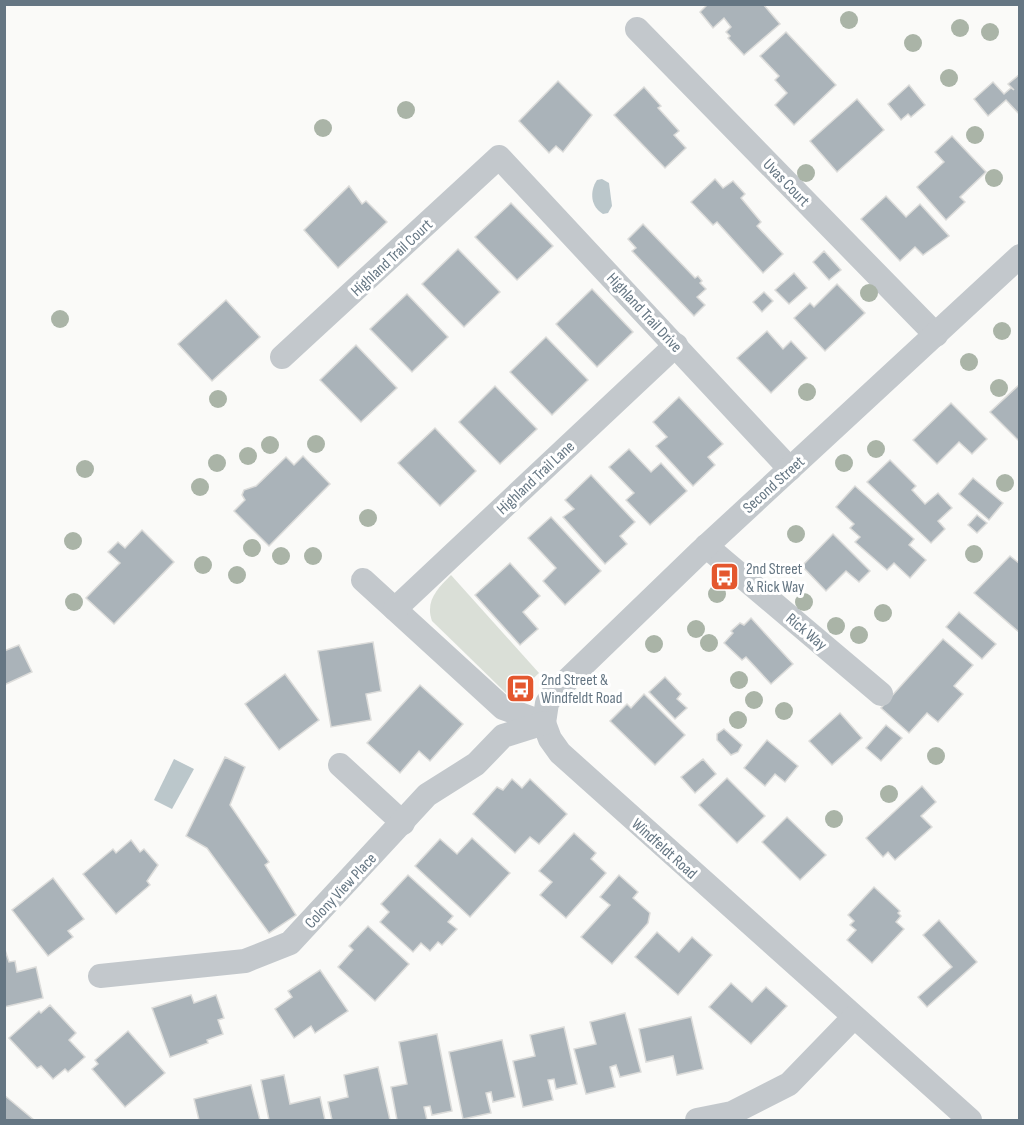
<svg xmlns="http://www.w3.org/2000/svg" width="1024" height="1125" viewBox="0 0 1024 1125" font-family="'Sofia Sans Condensed',sans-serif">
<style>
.green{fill:#dadfd7}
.water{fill:#bbc7cb}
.building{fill:#aab3b9;stroke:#dcdcda;stroke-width:1.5}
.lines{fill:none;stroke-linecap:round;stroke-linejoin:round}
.street{stroke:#c3c8cc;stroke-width:24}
.tree{fill:#aab4a7}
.labels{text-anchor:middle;stroke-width:6;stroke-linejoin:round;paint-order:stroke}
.street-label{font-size:16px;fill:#657683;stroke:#fff}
.poi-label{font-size:16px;fill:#657683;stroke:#fff;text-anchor:start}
</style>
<rect width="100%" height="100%" fill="#fafaf8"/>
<path class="green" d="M451 575 539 673 517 694H507L432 621C425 601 437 589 451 575Z"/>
<g class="water">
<path d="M602 179 609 183 612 206 608 213 603 214C591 207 589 192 597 180Z"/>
<polygon points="174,759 194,769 172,809 154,800"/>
</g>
<g class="building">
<polygon points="708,4 763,4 780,24 744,55 728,38 730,36 726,32 731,27 724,18 713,28 700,12"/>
<polygon points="786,32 836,85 794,125 775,105 787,93 775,80 779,76 760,56"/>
<polygon points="1020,74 1020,115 1006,100 988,116 974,99 993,82 1004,94 1011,88 1014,90 1008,84"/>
<polygon points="558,81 592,115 563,152 556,146 549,153 519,121"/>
<polygon points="909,85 925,105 911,117 908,114 901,120 888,104"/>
<polygon points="644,87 661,106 658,108 679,131 674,135 686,148 665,168 614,115"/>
<polygon points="857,99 884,130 837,172 810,141"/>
<polygon points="952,136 986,172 960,197 965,202 946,220 917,187 944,162 935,152"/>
<polygon points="715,179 723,188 733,181 745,194 741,198 761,222 757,226 783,254 763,273 717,222 713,225 691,202"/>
<polygon points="349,186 362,204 366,201 387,222 338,268 304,230"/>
<polygon points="886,196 906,217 920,204 949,236 923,255 915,247 900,261 861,219"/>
<polygon points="511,203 553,246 517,280 475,237"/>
<polygon points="643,224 695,278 698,276 702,281 700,283 706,289 697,297 705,305 694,316 632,251 636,248 628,239"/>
<polygon points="458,249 500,292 464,327 422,284"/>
<polygon points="824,251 841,270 829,280 813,262"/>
<polygon points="794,273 807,288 789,304 775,290"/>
<polygon points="837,284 865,313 825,351 794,318 810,303 814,307"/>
<polygon points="592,289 633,332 597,367 556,324"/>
<polygon points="764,292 773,301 762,312 753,302"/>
<polygon points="407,294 448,337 412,372 370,329"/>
<polygon points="226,300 260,337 212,381 178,344"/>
<polygon points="767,331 783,349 791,341 807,358 771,393 737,358"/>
<polygon points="546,337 588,380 552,415 510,372"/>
<polygon points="356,345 397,388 361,422 320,380"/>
<polygon points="1020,384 1020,442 990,412"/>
<polygon points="495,386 537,429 500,464 459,422"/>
<polygon points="679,397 723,444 708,457 715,465 693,486 656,446 667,437 653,422"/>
<polygon points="951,403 987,439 972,454 959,442 937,464 913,440"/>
<polygon points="435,428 476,471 440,506 398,463"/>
<polygon points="629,449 651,472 661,463 687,491 650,525 626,500 634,493 609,467"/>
<polygon points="303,456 330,484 269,546 234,511 245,500 242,495 244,490 256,486 286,457 294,465"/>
<polygon points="890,460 916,486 912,490 925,504 938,493 952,508 938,521 945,529 931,543 867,482"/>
<polygon points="591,475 635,522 620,536 627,544 605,564 563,517 574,509 565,500"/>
<polygon points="973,478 1003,503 989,520 959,494"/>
<polygon points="855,486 914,539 909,545 926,560 910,578 894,563 887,570 855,542 860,537 850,528 854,524 836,507"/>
<polygon points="977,515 987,523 977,533 968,525"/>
<polygon points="551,517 601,571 565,605 543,581 556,568 528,538"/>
<polygon points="142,530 174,562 114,624 86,598 120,563 108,552 118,542 125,548"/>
<polygon points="833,534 870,571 859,582 846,571 826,591 802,566"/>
<polygon points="1010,556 1020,564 1019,632 974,593"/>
<polygon points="510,563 540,596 523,612 538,629 520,645 475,595"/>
<polygon points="959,612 996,644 982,659 946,627"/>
<polygon points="751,618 793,664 771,684 746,657 742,660 724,643 733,633 731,631 740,623 744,625"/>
<polygon points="943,639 973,665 954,686 963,694 938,722 927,713 909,733 881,708"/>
<polygon points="373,642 381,691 366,694 371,720 331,727 318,651"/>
<polygon points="19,645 32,672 4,685 4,651"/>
<polygon points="285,674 319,720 279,750 245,704"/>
<polygon points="665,677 681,694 677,699 687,708 675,719 649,692"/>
<polygon points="420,685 463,724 430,761 419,751 400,773 367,743"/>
<polygon points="644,694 685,735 655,765 610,721 627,704 631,708"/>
<polygon points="840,713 862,738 832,765 809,741"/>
<polygon points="886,725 902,738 881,761 866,748"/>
<polygon points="724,729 742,745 738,752 731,755 717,740 717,734"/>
<polygon points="767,740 798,766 785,782 775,774 765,786 744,768"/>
<polygon points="225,757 245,767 230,805 269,862 265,865 296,915 269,933 207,848 186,836"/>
<polygon points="703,759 716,774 695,793 681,777"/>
<polygon points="727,778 765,816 737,843 699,805"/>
<polygon points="512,779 522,788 530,779 567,814 539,844 530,837 515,853 473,814 497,787 503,790"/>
<polygon points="922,786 936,802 921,816 932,827 895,860 888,852 883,857 866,838"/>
<polygon points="787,817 826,855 800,880 762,842"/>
<polygon points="574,833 596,853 591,859 606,873 566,918 540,895 552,882 539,871"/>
<polygon points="472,838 510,873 470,917 415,866 440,839 457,854"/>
<polygon points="131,840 140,852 144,849 158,865 147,881 150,885 116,914 83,874 113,849 116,853"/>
<polygon points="408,875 453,916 448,922 457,929 442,945 438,942 430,951 421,943 413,952 380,922 389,912 381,904"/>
<polygon points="619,875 638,892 633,898 650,913 648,923 612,964 581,937 610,905 600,897"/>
<polygon points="53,878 84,919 68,931 73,937 48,956 12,910"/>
<polygon points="874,887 900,911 898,913 901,916 896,922 904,929 872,963 847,940 856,930 850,925 854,921 848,915"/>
<polygon points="939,920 977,962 927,1007 918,997 952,967 923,935"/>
<polygon points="368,926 409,964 375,1001 338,967 353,950 349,946"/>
<polygon points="657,932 679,952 692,937 712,955 678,995 635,957"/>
<polygon points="4,947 9,962 15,961 17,972 36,967 43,998 4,1007"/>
<polygon points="320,970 348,1011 315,1033 311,1026 294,1038 275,1009 292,997 288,991"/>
<polygon points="731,983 752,1002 766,987 787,1006 751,1044 709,1007"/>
<polygon points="191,995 194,1003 216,995 224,1018 218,1020 223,1034 207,1040 208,1043 170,1057 152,1008"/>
<polygon points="50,1005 76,1033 69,1040 85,1057 68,1072 65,1069 53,1079 41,1066 37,1068 9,1038 39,1011 41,1013"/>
<polygon points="625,1013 641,1072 620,1077 616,1065 610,1067 615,1087 586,1094 574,1049 596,1044 590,1022"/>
<polygon points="691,1017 703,1069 677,1075 673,1056 646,1062 639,1029"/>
<polygon points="564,1027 577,1084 556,1089 554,1079 548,1080 553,1100 523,1107 513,1061 535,1056 530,1035"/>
<polygon points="128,1031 165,1073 125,1107 92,1069 98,1064 95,1060"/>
<polygon points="437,1034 452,1111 432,1115 430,1106 424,1107 427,1120 397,1120 391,1087 407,1084 399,1042"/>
<polygon points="502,1040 515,1097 493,1102 491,1092 486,1093 491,1113 463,1119 449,1052"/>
<polygon points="378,1067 390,1120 332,1120 328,1102 348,1097 344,1075"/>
<polygon points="284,1075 290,1104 320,1097 325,1120 269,1120 261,1080"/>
<polygon points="251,1085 260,1120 199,1120 194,1099"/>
<polygon points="4,1095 34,1120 4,1120"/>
</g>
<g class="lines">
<g class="street">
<polyline points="637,29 936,335"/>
<polyline points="282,357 499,157 790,469"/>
<polyline points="706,546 881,694"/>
<polyline points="363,580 503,708 544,723 550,739 560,753 970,1120"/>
<polyline points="395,609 676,345"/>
<polyline points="544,723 547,703 554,693 700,552 1020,256"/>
<polyline points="340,765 403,823"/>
<polyline points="100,976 245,961 290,943 427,795 476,764 503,736 544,723"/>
<polyline points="697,1120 732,1113 789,1084 854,1017"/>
</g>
</g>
<g class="tree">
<circle cx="849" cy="20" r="9"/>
<circle cx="960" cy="28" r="9"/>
<circle cx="990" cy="32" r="9"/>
<circle cx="913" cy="43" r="9"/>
<circle cx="949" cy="78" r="9"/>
<circle cx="406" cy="110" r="9"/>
<circle cx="323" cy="128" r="9"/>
<circle cx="975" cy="135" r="9"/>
<circle cx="806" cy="173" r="9"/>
<circle cx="994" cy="178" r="9"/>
<circle cx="869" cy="293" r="9"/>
<circle cx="60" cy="319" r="9"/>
<circle cx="1002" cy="331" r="9"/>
<circle cx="969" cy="362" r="9"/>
<circle cx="999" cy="388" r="9"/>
<circle cx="807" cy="392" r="9"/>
<circle cx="218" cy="399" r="9"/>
<circle cx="316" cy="444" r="9"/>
<circle cx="270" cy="445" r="9"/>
<circle cx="876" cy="449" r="9"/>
<circle cx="248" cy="456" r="9"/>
<circle cx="217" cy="463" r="9"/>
<circle cx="844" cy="463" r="9"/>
<circle cx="85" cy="469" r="9"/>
<circle cx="1005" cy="483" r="9"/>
<circle cx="200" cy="487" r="9"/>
<circle cx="368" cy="518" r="9"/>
<circle cx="796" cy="534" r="9"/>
<circle cx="73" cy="541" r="9"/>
<circle cx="252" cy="548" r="9"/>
<circle cx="974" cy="554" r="9"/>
<circle cx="281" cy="556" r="9"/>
<circle cx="313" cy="556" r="9"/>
<circle cx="203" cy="565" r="9"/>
<circle cx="237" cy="575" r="9"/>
<circle cx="717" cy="594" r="9"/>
<circle cx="74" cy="602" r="9"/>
<circle cx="804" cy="602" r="9"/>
<circle cx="883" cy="613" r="9"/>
<circle cx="836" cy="626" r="9"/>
<circle cx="696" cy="629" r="9"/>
<circle cx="859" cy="635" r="9"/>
<circle cx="709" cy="643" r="9"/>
<circle cx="654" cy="644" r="9"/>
<circle cx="739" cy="680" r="9"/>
<circle cx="754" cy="700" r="9"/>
<circle cx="784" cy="711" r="9"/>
<circle cx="738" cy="720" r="9"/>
<circle cx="936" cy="756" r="9"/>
<circle cx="889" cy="794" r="9"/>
<circle cx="834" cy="819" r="9"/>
</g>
<defs>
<symbol id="bus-square" viewBox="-11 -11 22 22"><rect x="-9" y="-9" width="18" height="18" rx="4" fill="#e4572e" stroke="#fff"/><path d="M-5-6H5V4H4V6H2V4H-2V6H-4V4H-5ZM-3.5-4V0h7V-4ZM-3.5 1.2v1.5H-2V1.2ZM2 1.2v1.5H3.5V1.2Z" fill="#fff"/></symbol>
</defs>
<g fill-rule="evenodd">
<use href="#bus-square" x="708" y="560" width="33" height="33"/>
<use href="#bus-square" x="504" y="672" width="33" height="33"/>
</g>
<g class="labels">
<g class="street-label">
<text transform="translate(787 182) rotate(46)" y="6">Uvas Court</text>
<text transform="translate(391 257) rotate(-43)" y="6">Highland Trail Court</text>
<text transform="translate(645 312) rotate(47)" y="6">Highland Trail Drive</text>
<text transform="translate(535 477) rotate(-43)" y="6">Highland Trail Lane</text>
<text transform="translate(773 484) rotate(-42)" y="6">Second Street</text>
<text transform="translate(807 631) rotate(40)" y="6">Rick Way</text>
<text transform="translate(665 848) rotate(42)" y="6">Windfeldt Road</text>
<text transform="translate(340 890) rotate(-47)" y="6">Colony View Place</text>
</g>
<g class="poi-label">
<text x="746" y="574">2nd Street<tspan x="746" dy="18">&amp; Rick Way</tspan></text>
<text x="541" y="685">2nd Street &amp;<tspan x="541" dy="18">Windfeldt Road</tspan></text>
</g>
</g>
<rect width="1024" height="1125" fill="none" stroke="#657683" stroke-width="12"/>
</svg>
